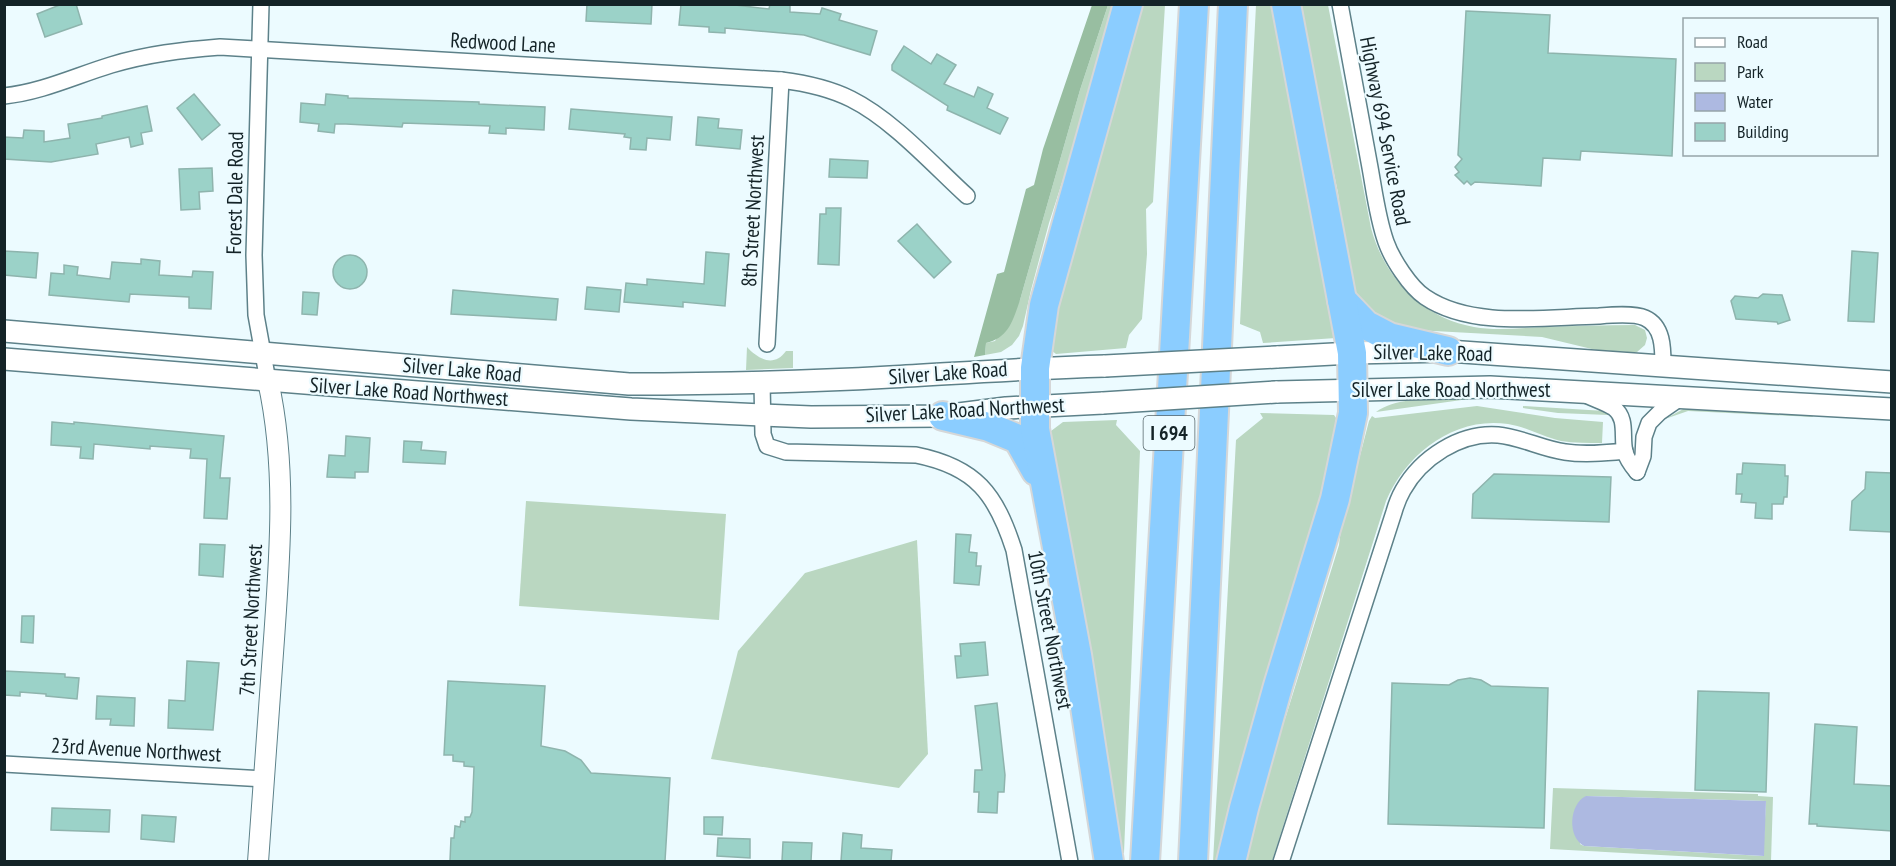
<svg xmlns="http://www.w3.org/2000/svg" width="1896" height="866" viewBox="0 0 1896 866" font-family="'PT Sans Narrow',sans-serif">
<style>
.green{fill:#bad7c1;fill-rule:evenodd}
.forest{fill:#98bea1}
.water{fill:#adb9e1}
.building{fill:#9bd2c8;stroke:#8eb4ad;stroke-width:1.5}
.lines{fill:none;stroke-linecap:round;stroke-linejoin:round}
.minor-casing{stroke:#5d8189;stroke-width:18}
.tertiary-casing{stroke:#5d8189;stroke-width:22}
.secondary-casing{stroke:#5d8189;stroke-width:24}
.motorway-casing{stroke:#d5d7d8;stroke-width:32}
.minor{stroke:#fff;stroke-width:15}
.tertiary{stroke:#fff;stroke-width:20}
.secondary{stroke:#fff;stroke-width:21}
.motorway{stroke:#8bcdff;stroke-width:28}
.secondary-bridge-casing{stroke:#5d8189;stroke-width:24;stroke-linecap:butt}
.secondary-bridge{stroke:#fff;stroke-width:21}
.labels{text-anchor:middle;stroke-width:4.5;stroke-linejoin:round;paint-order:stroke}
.shield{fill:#ecfbff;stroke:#556468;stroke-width:1.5}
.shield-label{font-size:20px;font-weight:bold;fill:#142327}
.street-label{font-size:21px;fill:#142327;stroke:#ecfbff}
</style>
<rect width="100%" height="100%" fill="#ecfbff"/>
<g class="green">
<polygon points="1108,5 1119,5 1049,223 1031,290 1023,326 1019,336 1012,345 1001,352 985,355 986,343 995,341 1020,300 1080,90"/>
<polygon points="1136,5 1165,5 1153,202 1146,209 1147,254 1142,319 1129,335 1126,348 1056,354 1051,350 1057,315 1104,138"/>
<polygon points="1256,5 1279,5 1336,338 1263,343 1260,332 1240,324"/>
<path d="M1298 5H1328L1371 228C1384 277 1422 318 1474 327 1496 331 1520 328 1543 327 1573 326 1604 325 1635 325L1645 330 1647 338 1645 345 1637 352H1628L1596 350 1542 337 1397 329 1385 326 1357 300 1347 266 1338 193 1328 145 1316 106Z"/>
<path d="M747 347C758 359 774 368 786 351H793V368L746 370Z"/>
<path d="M1443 398H1476L1376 412C1396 398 1420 400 1443 398Z"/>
<path d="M1477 406 1555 418 1603 422 1602 443C1589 443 1574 443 1561 441 1543 437 1527 427 1508 424 1454 416 1406 454 1386 501L1272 861 1239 862 1256 800 1286 716 1339 545 1341 529 1369 421 1372 416 1375 418Z"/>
<polygon points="1523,406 1605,411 1610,413 1608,415 1558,413 1523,408"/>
<polygon points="1687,407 1812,415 1813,417 1688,411 1665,419"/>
<polygon points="1260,413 1334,415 1336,418 1331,461 1226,861 1213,862 1236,440 1263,418"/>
<polygon points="1117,420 1116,425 1140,451 1124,853 1116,853 1047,434 1063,422"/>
<polygon points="526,501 726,514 719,620 519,606"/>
<polygon points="917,540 928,754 899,788 711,759 738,651 805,573"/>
<path d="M1553 788 1758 794V796L1773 797 1771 861 1550 849ZM1586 796 1766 801 1763 856 1584 846 1580 844Z"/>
</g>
<path class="forest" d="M1092 5H1108L1080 90 1020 300C1013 320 1009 338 986 343L985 355 974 357 997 274 1004 272 1026 189 1034 185 1043 149Z"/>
<path class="water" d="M1586 796 1766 801 1764 856 1584 846C1567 837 1569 804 1586 796Z"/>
<g class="building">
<polygon points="62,4 76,4 82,24 45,37 37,14"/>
<polygon points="587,4 652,4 651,24 586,21"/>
<polygon points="681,4 727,4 769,9 770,4 790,4 790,12 820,14 822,8 841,14 839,20 877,31 870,55 804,35 725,28 725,33 709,32 709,27 679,25"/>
<polygon points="1466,11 1550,15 1548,53 1676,59 1672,156 1581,151 1580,160 1543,158 1541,186 1475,182 1471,185 1467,181 1464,184 1455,175 1459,172 1455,167 1462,159 1458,155"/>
<polygon points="904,46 931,64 937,54 956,65 944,84 974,97 978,87 993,94 987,108 1008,118 1000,134 947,110 948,106 892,70 892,65"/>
<polygon points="194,94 220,125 202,140 177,108"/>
<polygon points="326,94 348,96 348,98 479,102 479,104 545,107 544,130 506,128 506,134 489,133 490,126 403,123 402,127 346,124 335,124 334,133 318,131 319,124 300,122 301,103 325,105"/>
<polygon points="147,106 152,131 141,133 143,144 131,147 129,137 96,144 98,154 51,162 4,159 4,137 23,138 24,130 44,131 44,142 70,138 68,124 102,118 102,116"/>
<polygon points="571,109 672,117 670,140 647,138 646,150 630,149 631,138 624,137 625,134 569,129"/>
<polygon points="698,117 719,119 718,128 742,130 740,149 696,145"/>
<polygon points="830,159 868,161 867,178 829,177"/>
<polygon points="212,168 213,191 199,192 200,209 181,210 179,169"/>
<polygon points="826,208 841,208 839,265 818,264 820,214 826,214"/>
<polygon points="917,224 951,262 934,278 898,241"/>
<polygon points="4,251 38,253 36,278 4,275"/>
<polygon points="1852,251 1878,253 1874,322 1848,321"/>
<polygon points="706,252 729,254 725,306 683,302 683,307 624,302 626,283 647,285 647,279 704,284"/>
<circle cx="350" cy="272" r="17"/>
<polygon points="141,259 160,261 159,275 192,277 193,271 213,272 211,309 189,308 189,297 130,294 129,302 49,295 51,273 64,274 64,265 78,267 77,275 110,279 112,262 141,264"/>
<polygon points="587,287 621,290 619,312 585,309"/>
<polygon points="453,290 558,299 556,320 451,314"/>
<polygon points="303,292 319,293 317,315 302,314"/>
<polygon points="1763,294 1782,295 1790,320 1778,324 1777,322 1736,319 1731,301 1735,296 1758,298"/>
<polygon points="52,422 74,424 74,422 224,436 220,478 230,478 227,519 204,518 207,459 190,458 191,449 150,446 150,449 94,444 93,459 80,458 81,447 51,445"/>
<polygon points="346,436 370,438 368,472 355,472 355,478 327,477 329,455 345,456"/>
<polygon points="404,441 422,442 421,450 446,452 445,464 403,462"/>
<polygon points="1743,463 1785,465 1785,476 1788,476 1787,497 1784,497 1783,504 1772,504 1772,519 1755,518 1756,503 1741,502 1742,494 1736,494 1737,474 1742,474"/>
<polygon points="1866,472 1892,473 1892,532 1850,530 1852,501 1865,489"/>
<polygon points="1494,474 1611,477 1609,522 1472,518 1473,494"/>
<polygon points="956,534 971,535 969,552 977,553 976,566 981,566 979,585 954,583"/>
<polygon points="200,544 225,545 223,577 199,575"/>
<polygon points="22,616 34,616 33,643 21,642"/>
<polygon points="985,642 988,675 957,678 955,656 961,656 960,644"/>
<polygon points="187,661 219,663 213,730 168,728 169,700 185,701"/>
<polygon points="4,671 65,674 65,677 79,678 77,699 46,696 46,694 20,692 20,696 4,695"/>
<polygon points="1470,678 1481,680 1491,686 1548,688 1544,828 1388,824 1392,683 1449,685 1458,680"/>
<polygon points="448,681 545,686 541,746 565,751 581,760 591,773 670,778 665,861 450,861 451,838 454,838 455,826 460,827 461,821 465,822 465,817 470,817 472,812 474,767 464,766 464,762 453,761 453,755 444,755"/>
<polygon points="1698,691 1769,693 1766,792 1695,790"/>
<polygon points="97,696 135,698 134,726 110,725 111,719 96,719"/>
<polygon points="997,703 1005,775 1004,792 998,792 997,813 978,812 979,792 974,792 975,770 982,770 975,706"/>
<polygon points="1815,724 1857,727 1854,784 1892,786 1892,831 1817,826 1817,824 1809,824"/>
<polygon points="52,808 110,810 109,832 51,830"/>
<polygon points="142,815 176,817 174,842 141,839"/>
<polygon points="704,817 723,817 722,835 704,834"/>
<polygon points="843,833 862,835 861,848 892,850 891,861 841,861"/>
<polygon points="718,838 750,839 750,858 717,856"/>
<polygon points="783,842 812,843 811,861 782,861"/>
</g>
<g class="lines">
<defs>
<g id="minor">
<polyline points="261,4 254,255 256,315 268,381"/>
<path d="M1340 4C1350 57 1359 109 1369 162 1374 188 1377 217 1386 242 1392 259 1410 287 1425 297 1472 329 1545 317 1599 316 1611 315 1634 313 1645 318 1663 326 1663 348 1663 365"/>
<path d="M4 96C42 92 75 76 111 65 147 54 183 50 220 47L781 80C805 83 829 88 851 99 893 120 933 165 967 196"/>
<polyline points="767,344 781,80"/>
<path d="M762 382 763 434 767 446 786 452 916 455C976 467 996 494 1014 550L1070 862"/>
<path d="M1588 396C1597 400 1606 403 1614 408 1628 419 1621 437 1625 452 1627 460 1632 466 1637 472"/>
<polyline points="1637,472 1643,456 1644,437 1649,423 1660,412 1683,396"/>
<polyline points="4,764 264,779"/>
<path d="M1281 862 1394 512C1396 505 1399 497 1403 490 1421 458 1460 432 1498 435 1521 437 1542 449 1565 452 1584 455 1605 453 1625 451"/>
</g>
<path id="tertiary" d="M258 862C264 787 269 713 274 639 280 554 287 466 268 381"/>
<g id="secondary">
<path d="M4 331 629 384C716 384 803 382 890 377 962 373 1033 368 1105 366"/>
<polyline points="1277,357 1352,353 1448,351 1892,382"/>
<polyline points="4,359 631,409 762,415 811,417 943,416 1006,408 1103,403"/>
<polyline points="1276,392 1490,387 1892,409"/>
</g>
<g id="motorway">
<polyline points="1342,300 1366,325 1389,337 1448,351"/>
<polyline points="943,416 989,427 1018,439 1036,471"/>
<polyline points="1109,862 1077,655 1035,429 1035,368 1044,305 1128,4"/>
<polyline points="1145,862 1194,4"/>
<polyline points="1193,862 1233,4"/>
<polyline points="1231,862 1244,808 1278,686 1335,499 1353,413 1352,353 1286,4"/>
</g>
</defs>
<use href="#minor" class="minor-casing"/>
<use href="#tertiary" class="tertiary-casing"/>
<use href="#secondary" class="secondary-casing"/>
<use href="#motorway" class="motorway-casing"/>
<use href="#minor" class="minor"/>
<use href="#tertiary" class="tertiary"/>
<use href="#secondary" class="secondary"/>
<use href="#motorway" class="motorway"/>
<defs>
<g id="secondary-bridge">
<polyline points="1105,366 1277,357"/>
<polyline points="1103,403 1276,392"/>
</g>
</defs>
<use href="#secondary-bridge" class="secondary-bridge-casing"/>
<use href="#secondary-bridge" class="secondary-bridge"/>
</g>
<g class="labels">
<rect class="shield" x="1143.5" y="416" width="51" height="34" rx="4.5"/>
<g class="shield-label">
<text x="1169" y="440">I 694</text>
</g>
<g class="street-label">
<text transform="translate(503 43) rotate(3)" y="7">Redwood Lane</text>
<text transform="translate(1385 131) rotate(79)" y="7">Highway 694 Service Road</text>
<text transform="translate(235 193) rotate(-89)" y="7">Forest Dale Road</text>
<text transform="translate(753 211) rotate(-87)" y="7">8th Street Northwest</text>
<text transform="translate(1433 353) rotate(1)" y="7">Silver Lake Road</text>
<text transform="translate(462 370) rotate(5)" y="7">Silver Lake Road</text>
<text transform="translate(948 373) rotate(-4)" y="7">Silver Lake Road</text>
<text x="1451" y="397">Silver Lake Road Northwest</text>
<text transform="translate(409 392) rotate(4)" y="7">Silver Lake Road Northwest</text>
<text transform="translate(965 410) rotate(-3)" y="7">Silver Lake Road Northwest</text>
<text transform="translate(251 620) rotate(-87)" y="7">7th Street Northwest</text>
<text transform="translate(1050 630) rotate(79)" y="7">10th Street Northwest</text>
<text transform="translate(136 750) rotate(3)" y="7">23rd Avenue Northwest</text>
</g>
</g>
<rect width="1896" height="866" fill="none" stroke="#142327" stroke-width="12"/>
<rect x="1683" y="18" width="195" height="138" fill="#ecfbff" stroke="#96a5a9" stroke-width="1.5"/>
<rect x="1695" y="38" width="30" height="9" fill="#ffffff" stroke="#96a5a9" stroke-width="1.5"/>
<text x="1737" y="48" font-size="18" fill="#142327">Road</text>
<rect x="1695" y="63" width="30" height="18" fill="#bad7c1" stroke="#96a5a9" stroke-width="1.5"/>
<text x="1737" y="78" font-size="18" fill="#142327">Park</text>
<rect x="1695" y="93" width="30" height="18" fill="#adb9e1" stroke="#96a5a9" stroke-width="1.5"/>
<text x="1737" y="108" font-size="18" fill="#142327">Water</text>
<rect x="1695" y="123" width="30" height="18" fill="#9bd2c8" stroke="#96a5a9" stroke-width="1.5"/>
<text x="1737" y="138" font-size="18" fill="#142327">Building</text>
</svg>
